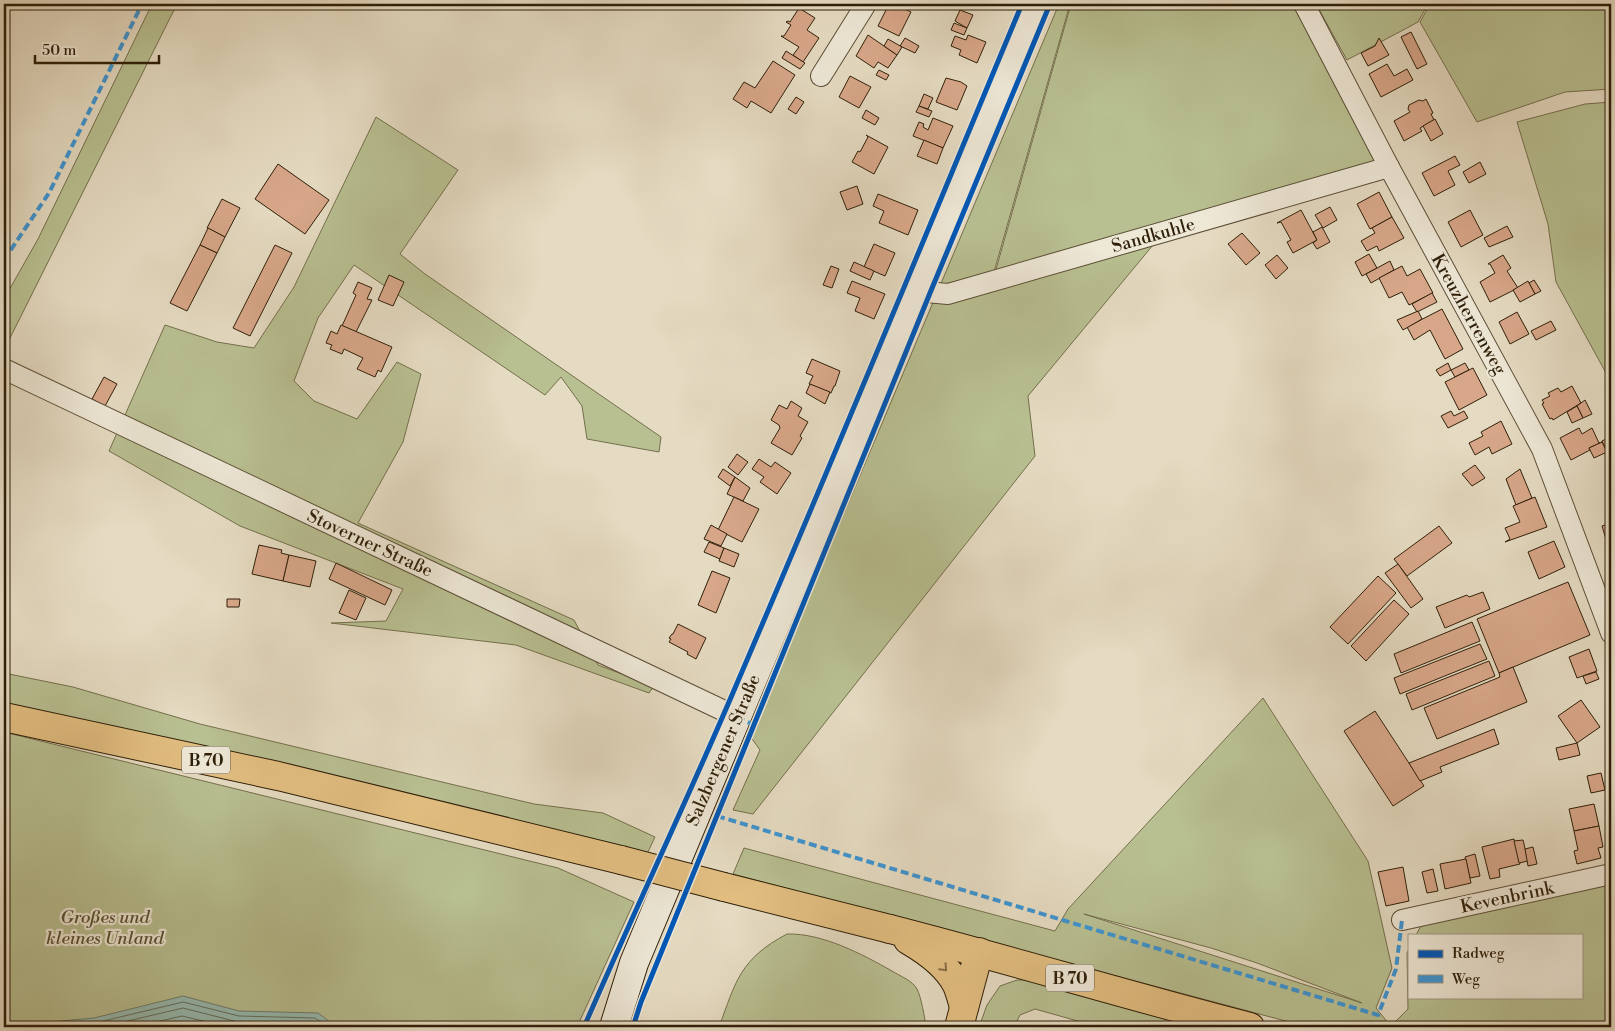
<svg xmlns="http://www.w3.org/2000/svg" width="1615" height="1031" viewBox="0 0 1615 1031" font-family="'Libre Bodoni',serif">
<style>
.green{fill:#b8bf91;stroke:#746f4c;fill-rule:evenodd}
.water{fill:#96bbb2;stroke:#6d7d6e}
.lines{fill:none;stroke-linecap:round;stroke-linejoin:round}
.shore{stroke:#626d5d;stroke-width:1}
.building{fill:#d8a78a;stroke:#2f1f08}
.street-casing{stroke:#5c4e36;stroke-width:22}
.secondary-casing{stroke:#2f1f08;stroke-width:30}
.primary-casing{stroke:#2f1f08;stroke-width:30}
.highway-casing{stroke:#2f1f08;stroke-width:30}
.street{stroke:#eee8d7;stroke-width:20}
.secondary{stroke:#eee8d7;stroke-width:28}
.primary{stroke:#e2be81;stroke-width:28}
.highway{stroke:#e2be81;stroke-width:28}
.highway-bridge-casing{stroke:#2f1f08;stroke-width:30;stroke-linecap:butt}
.highway-bridge{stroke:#e2be81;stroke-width:28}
.quiet{stroke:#3d94d1;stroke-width:4;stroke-dasharray:8 4;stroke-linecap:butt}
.cycleway-casing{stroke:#eee8d7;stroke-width:8}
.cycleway{stroke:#0057b8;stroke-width:5}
.oneway{stroke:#886e44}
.labels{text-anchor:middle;stroke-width:4.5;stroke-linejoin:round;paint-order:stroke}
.shield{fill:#eee8d7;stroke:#685b46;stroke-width:1}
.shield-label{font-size:16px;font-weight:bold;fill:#2f1f08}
.street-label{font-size:18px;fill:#2f1f08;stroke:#eee8d7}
.park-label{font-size:18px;font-style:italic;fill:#584f31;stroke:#eee8d7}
</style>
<rect width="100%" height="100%" fill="#e5dbc2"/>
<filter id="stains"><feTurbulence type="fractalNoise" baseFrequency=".004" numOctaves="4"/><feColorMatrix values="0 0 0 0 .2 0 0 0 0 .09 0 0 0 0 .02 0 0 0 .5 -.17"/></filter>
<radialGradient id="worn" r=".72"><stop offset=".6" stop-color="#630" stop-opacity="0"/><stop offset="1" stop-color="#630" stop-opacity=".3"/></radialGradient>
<g class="green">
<polygon points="152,4 177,4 4,350 4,299 38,239"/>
<polygon points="1059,4 1070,4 990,286 1158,239 1028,396 1035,456 753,814 733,810 760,750 750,736"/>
<polygon points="1071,4 1296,4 1380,160 995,273"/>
<polygon points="1316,4 1428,4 1418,22 1347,60"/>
<polygon points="1430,4 1611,4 1611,89 1565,92 1477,122 1420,22"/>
<polygon points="1611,102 1611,382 1556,282 1548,224 1517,122 1585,104"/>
<polygon points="376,117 458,170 400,254 425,274 661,437 659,452 587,439 582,406 561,377 545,395 354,265 318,318 294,381 314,401 357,419 397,362 421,374 403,442 358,523 574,620 598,665 654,686 649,693 516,645 331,623 386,621 403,589 240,526 109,451 165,325 217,342 254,348 294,287"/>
<polygon points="4,673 73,687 200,724 534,804 603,813 655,837 647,854 4,709"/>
<path d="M1263 698 1368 861 1392 968 1376 1008 1389 1024 1400 1027H1308L733 874 744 848 1055 931 1068 909ZM1084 914 1211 948 1257 963 1362 1003Z"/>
<polygon points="4,732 558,868 634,902 577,1027 4,1027"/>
<polygon points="1611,879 1611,1027 1418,1027 1396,1021 1408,1009 1407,953 1409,949 1409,997 1581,997 1581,935 1416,935 1423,922"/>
<path d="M787 934C822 933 862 954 892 971 900 976 913 981 917 989 921 996 925 1019 926 1027H719C736 981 740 959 787 934Z"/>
<polygon points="1017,980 1038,980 1214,1027 1099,1027 1035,1009 1020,1015 1014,1027 979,1027 987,1005 1000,986"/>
</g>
<polygon class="water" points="183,996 239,1011 318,1013 337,1027 4,1027 4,1026 94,1018"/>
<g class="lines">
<g class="shore">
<polyline points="43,1027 95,1023 183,1002 239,1016 315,1018 328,1027"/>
<polyline points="102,1027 183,1008 238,1022 313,1024 318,1027"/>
<polyline points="134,1027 182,1016 228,1027"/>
</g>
</g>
<g class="building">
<polygon points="889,4 895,4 911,12 899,36 878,26"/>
<polygon points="799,8 815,18 807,30 819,38 803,62 793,55 799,47 781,36 784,36 791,25 786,22 788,21 790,22"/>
<polygon points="960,10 973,15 967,28 955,21"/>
<polygon points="954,23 967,28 964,35 951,30"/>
<polygon points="1411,32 1427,64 1417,69 1401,37"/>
<polygon points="868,35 897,55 888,68 878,62 874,68 856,56"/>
<polygon points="968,35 986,42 977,63 959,55 961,50 951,46 955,36 966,40"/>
<polygon points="905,38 919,46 915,53 900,46"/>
<polygon points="1379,38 1389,55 1368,66 1361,53 1375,46"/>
<polygon points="888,39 902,47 897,55 884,46"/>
<polygon points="786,51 805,63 800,69 782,58"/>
<polygon points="773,61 795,75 771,113 751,101 747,108 733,99 744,82 755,88"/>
<polygon points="1387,64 1394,76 1407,69 1413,80 1381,97 1369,74"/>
<polygon points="879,70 889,75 886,80 876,75"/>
<polygon points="850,76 871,87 859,108 839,97"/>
<polygon points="946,78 961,82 967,86 957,110 936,102"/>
<polygon points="924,94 933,98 928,109 919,106"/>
<polygon points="796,97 804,102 796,114 788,109"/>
<polygon points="1426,99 1433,113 1431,114 1434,120 1420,128 1422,131 1404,141 1394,121 1410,112 1408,109 1409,105 1419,100 1423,101"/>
<polygon points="919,106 932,111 929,117 916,112"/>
<polygon points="866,110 879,118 875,125 862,118"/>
<polygon points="933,118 953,126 943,148 913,136 919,122 924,124 923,127 928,130"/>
<polygon points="1435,119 1443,134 1431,141 1423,126"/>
<polygon points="866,135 888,147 874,174 852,162 858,151 860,152 868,137"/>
<polygon points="924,140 943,148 937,164 917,156"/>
<polygon points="1455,156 1460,165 1448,171 1455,185 1434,196 1422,173"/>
<polygon points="1480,162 1486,174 1469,183 1463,172"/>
<polygon points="278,164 329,200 305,234 255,199"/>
<polygon points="857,186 863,204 847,210 840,192"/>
<polygon points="1379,192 1392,217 1370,229 1357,204"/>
<polygon points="878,194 918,210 908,235 879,223 884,211 873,206"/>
<polygon points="222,199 240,208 225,237 207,228"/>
<polygon points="1330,207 1337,220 1323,228 1315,215"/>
<polygon points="1301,210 1317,240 1293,253 1287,242 1291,240 1281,222 1277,223"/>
<polygon points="1470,210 1483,235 1461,247 1448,222"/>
<polygon points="1392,217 1404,238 1379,251 1377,246 1367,251 1361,241 1375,233 1372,228"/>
<polygon points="1507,226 1513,237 1489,247 1484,238"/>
<polygon points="1322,227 1330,242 1317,249 1313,243 1317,240 1313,232"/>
<polygon points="208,228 225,237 217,253 200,245"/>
<polygon points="1242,233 1260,253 1246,265 1228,244"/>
<polygon points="874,244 895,253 885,276 864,267"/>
<polygon points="200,245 217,253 187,311 170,303"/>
<polygon points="275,245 292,253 250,336 233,328"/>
<polygon points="1369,254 1377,268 1362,276 1355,262"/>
<polygon points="1277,255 1288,268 1276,279 1265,265"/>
<polygon points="1503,255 1511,268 1507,271 1518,288 1490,302 1480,282 1495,273 1490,264 1488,264"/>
<polygon points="1390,261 1394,270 1371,283 1366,274"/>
<polygon points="854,262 874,271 870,280 850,271"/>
<polygon points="831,266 839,269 832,288 823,285"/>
<polygon points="1402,266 1407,276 1420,269 1433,293 1409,305 1402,292 1389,298 1379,278"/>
<polygon points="389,275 404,282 393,306 378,300"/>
<polygon points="1534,280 1541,291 1535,294 1529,283"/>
<polygon points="852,281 885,294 874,319 855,311 860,298 847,293"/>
<polygon points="1528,281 1535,294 1520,302 1513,290"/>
<polygon points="358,282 372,288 367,299 372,300 356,332 342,326 356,295 353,293"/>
<polygon points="1432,293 1437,302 1417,312 1412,304"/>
<polygon points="1442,309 1463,349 1445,359 1430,330 1414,340 1407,327"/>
<polygon points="1418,311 1422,319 1403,330 1397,320"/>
<polygon points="1517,312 1529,334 1510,344 1499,322"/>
<polygon points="1551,321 1556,330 1536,340 1531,331"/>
<polygon points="341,325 392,347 381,372 378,370 375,377 357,369 363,358 344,349 342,354 330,349 332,345 326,343 331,331 337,334"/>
<polygon points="812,359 840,371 835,386 834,386 831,393 809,384 813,376 806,373"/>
<polygon points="1448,363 1451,370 1440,376 1436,370"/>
<polygon points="1465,363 1469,370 1455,377 1451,370"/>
<polygon points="1473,368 1487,395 1459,410 1445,382"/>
<polygon points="104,377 117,384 105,406 92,399"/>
<polygon points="810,384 830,392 825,404 806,393"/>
<polygon points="1572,386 1581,403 1553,420 1552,418 1550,419 1542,404 1544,403 1542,400 1550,396 1548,393 1558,388 1561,392"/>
<polygon points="1585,400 1592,414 1583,418 1577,406"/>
<polygon points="791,401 802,408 798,416 808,422 800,436 802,438 792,455 771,443 780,428 779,425 771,420 779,405 787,409"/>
<polygon points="1577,406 1583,418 1572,423 1567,412"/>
<polygon points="1451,411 1454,416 1464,411 1468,418 1448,428 1441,416"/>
<polygon points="1501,421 1512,444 1492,454 1489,447 1475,455 1469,443 1483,436 1481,432"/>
<polygon points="1579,428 1582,434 1592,428 1599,443 1602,442 1589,448 1590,450 1571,460 1560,438"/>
<polygon points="1608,438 1611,444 1611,449 1607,452 1602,441"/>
<polygon points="1602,442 1607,452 1594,458 1589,448"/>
<polygon points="737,454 748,462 738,475 728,467"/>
<polygon points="759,459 771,467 775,462 791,473 777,494 760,482 764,477 752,469"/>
<polygon points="1475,465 1485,478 1472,486 1462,474"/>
<polygon points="723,469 735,477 730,486 718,477"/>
<polygon points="1520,469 1532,498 1516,505 1506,479"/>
<polygon points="735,477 750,488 743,501 727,494"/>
<polygon points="734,497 759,509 742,542 718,530"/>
<polygon points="1535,497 1547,527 1505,542 1510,539 1505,528 1520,522 1513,506"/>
<polygon points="1611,523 1611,556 1602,526"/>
<polygon points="711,525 727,534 721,546 704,539"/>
<polygon points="1439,526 1452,543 1407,576 1394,559"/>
<polygon points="1554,541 1565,567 1539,579 1528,552"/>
<polygon points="709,542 724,548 720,559 704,552"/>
<polygon points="259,545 282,550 281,553 289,555 283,581 252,574"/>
<polygon points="724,548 739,554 734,567 719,561"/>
<polygon points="289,555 316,561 310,587 283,581"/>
<polygon points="336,563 392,590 385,605 329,579"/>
<polygon points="1398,564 1423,599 1411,608 1385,573"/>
<polygon points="712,571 730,578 716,613 698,605"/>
<polygon points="1378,576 1396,593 1348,644 1330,627"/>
<polygon points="1568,582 1590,635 1499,673 1477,619"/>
<polygon points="349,590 366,598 356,620 339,613"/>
<polygon points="1483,592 1490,609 1445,628 1436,607 1467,595 1469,597"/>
<polygon points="227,599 240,599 239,607 227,607"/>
<polygon points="1394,600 1409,614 1366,661 1351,646"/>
<polygon points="1472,622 1480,641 1401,673 1394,654"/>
<polygon points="678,624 706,638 696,659 687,654 688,652 669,642 671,639 669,638 672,634 673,634"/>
<polygon points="1480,644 1487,659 1400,694 1394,678"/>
<polygon points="1589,649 1597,671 1577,678 1569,657"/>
<polygon points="1489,661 1495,676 1412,710 1406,694"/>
<polygon points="1513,667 1527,702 1437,739 1424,708 1500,677 1499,673"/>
<polygon points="1596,672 1599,679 1586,684 1583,676"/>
<polygon points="1581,700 1600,727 1577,743 1558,716"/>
<polygon points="1375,711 1424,786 1393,806 1344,731"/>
<polygon points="1494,729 1499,744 1440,767 1442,772 1420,781 1409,763"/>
<polygon points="1577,743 1580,755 1559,760 1556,748"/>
<polygon points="1601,773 1605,790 1591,793 1587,776"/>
<polygon points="1594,804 1599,826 1574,831 1569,809"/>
<polygon points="1599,826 1603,847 1598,848 1601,858 1577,864 1574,851 1578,850 1574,831"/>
<polygon points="1514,839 1520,864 1499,869 1500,877 1490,879 1482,847"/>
<polygon points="1523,840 1528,861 1519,863 1514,841"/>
<polygon points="1533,847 1537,864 1528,866 1525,849"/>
<polygon points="1475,854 1480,876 1470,878 1465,857"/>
<polygon points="1466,859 1471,883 1445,889 1440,864"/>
<polygon points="1403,867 1409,901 1386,906 1378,872"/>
<polygon points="1433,869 1438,891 1427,893 1422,872"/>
</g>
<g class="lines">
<defs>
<g id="street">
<polyline points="1304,4 1389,167 1542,449 1611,633"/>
<polyline points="821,76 866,4"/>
<polyline points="915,291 948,294 1389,167"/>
<polyline points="4,369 737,717"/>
<polyline points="1402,920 1611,874"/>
</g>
<polyline id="secondary" points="614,1027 634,963 1035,4"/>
<g id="primary">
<path d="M890 929C1011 960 1129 996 1250 1027"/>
<path d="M908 940C927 951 947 965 957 985 960 992 962 1000 964 1007"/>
<polyline points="959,1027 979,952"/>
</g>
<g id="highway">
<polyline points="4,717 278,776 621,860"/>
<polyline points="724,887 890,929"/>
</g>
</defs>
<use href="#street" class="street-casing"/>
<use href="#secondary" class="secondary-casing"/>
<use href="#primary" class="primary-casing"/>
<use href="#highway" class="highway-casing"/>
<use href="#street" class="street"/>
<use href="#secondary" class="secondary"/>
<use href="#primary" class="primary"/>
<use href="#highway" class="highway"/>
<defs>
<polyline id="highway-bridge" points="621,860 724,887"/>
</defs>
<use href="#highway-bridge" class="highway-bridge-casing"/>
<use href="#highway-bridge" class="highway-bridge"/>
<g class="quiet">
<polyline points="4,260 49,193 142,4"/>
<polyline points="737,717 754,725"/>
<polyline points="717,816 1378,1015 1396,969 1402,920"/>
</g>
<defs>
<g id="cycleway">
<path d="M584 1027C632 916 684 807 732 695 831 465 926 234 1022 4"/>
<polyline points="633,1027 641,1002 930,293 1050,4"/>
</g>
</defs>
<use href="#cycleway" class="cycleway-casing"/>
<use href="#cycleway" class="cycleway"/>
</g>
<defs><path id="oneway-chevron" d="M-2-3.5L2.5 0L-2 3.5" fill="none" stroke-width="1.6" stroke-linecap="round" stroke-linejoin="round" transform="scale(1.25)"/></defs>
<use class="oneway" href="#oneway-chevron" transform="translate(944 968) rotate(47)"/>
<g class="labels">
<g class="shield">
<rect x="182" y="746.5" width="48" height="27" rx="4"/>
<rect x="1046" y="964.5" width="48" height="27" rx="4"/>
</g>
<g class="shield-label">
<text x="206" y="766">B 70</text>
<text x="1070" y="984">B 70</text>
</g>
<g class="street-label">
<text transform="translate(1153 235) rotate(-16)" y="6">Sandkuhle</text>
<text transform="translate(1469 314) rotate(61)" y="6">Kreuzherrenweg</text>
<text transform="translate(370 543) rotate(25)" y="6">Stoverner Straße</text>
<text transform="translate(723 750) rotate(-67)" y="6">Salzbergener Straße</text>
<text transform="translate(1507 897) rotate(-12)" y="6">Kevenbrink</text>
</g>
<g class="park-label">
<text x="105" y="923">Großes und<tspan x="105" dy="21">kleines Unland</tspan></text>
</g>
</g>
<rect width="1615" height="1031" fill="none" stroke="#e5dbc2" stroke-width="20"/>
<rect x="5" y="5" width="1605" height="1021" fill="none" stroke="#2f1f08" stroke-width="2.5"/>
<rect x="10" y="10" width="1595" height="1011" fill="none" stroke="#2f1f08"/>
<rect x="1408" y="934" width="175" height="65" fill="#eee8d7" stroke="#a29884"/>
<rect x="1418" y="950" width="25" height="8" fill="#0057b8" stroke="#a29884"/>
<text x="1452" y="958" font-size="15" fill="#2f1f08">Radweg</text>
<rect x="1418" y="975" width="25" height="8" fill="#3d94d1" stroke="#a29884"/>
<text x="1452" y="984" font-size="15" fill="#2f1f08">Weg</text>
<path d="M35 55v8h124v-8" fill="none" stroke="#2f1f08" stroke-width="2.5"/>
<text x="42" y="55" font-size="15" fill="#2f1f08" stroke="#eee8d7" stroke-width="4" paint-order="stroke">50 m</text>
<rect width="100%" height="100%" filter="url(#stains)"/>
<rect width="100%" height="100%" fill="url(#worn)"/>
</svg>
